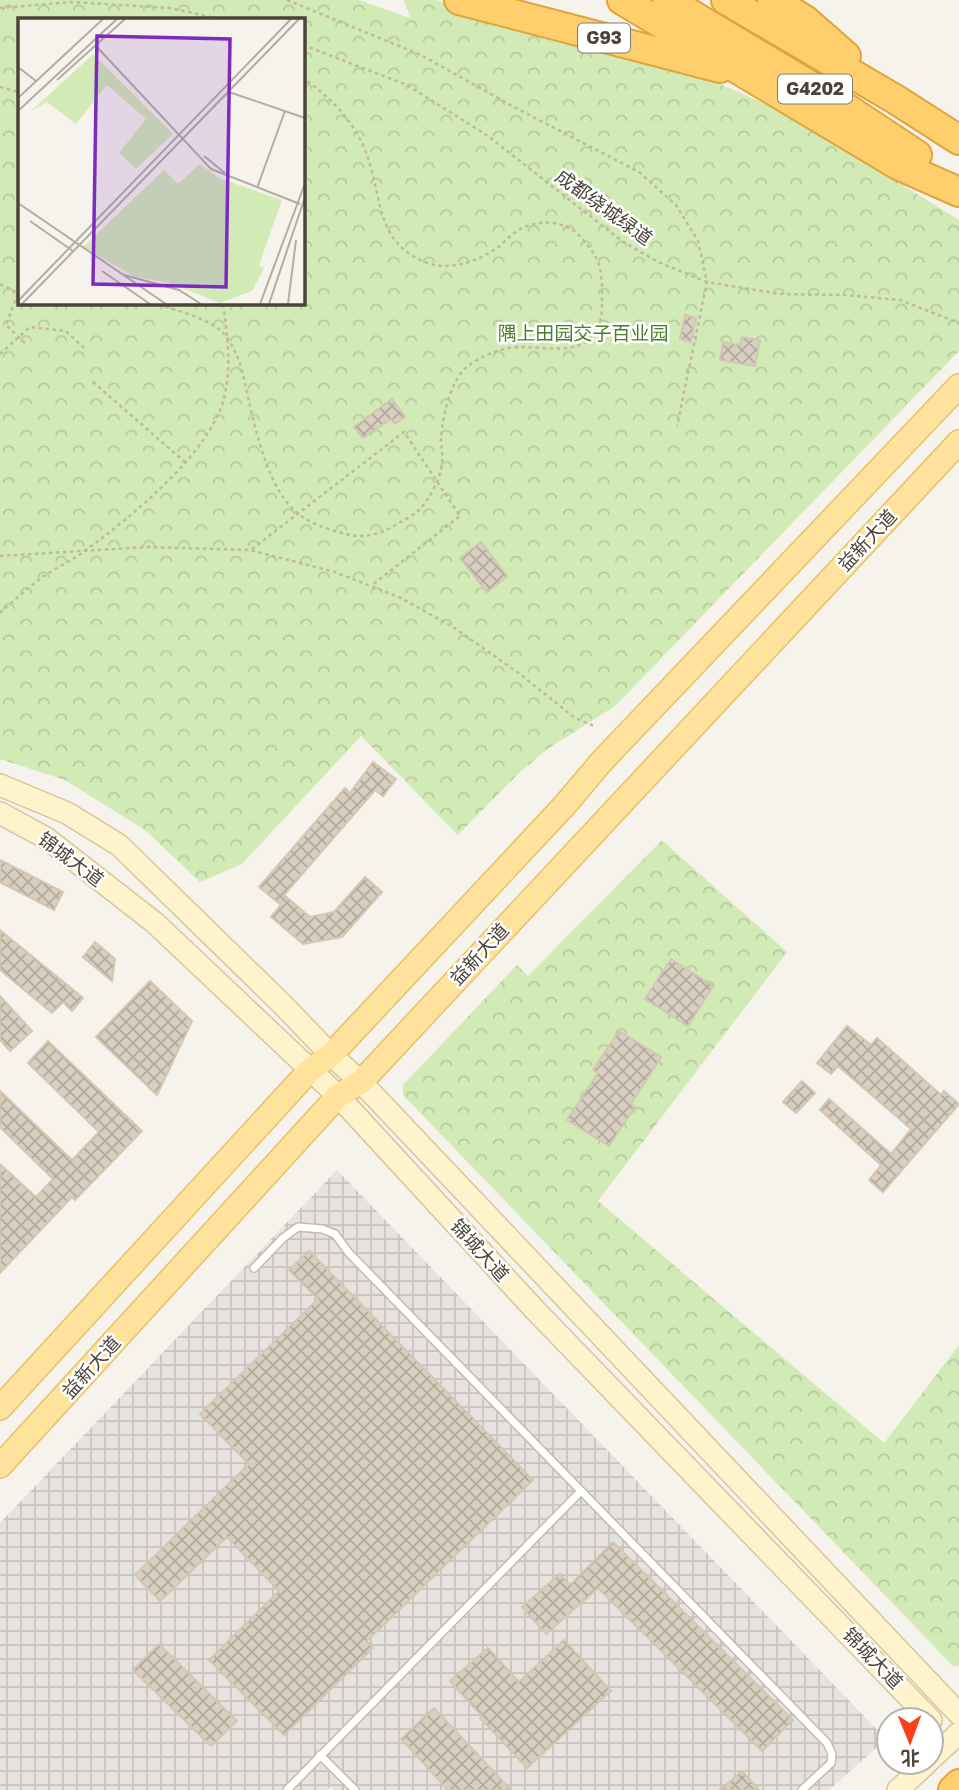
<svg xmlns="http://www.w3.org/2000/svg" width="959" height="1790" viewBox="0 0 959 1790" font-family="'Golos Text','Noto Sans SC',sans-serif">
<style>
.industrial{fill:url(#industrial-grid)}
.park{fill:url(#park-crowns);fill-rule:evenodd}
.building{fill:url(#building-cross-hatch);stroke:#d3c7b4;stroke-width:2}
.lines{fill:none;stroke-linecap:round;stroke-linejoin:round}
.lane-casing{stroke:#c2bbae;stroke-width:10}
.secondary-casing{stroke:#d6c79b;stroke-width:24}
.primary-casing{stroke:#e6c16a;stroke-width:26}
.highway-casing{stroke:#e0a43c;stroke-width:32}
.path{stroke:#c4b79f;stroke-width:2.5;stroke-dasharray:3.5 3.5;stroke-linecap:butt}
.lane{stroke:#fff;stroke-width:7}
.secondary{stroke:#fff3cd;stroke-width:21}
.primary{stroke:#ffe39c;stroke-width:23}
.highway{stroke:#ffcf6e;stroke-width:28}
.labels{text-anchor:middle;stroke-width:5;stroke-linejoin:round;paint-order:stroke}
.shield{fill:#fff;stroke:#817c74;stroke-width:2}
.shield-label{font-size:18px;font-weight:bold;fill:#4b4439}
.street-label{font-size:19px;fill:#4b4439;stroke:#fff}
.park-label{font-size:19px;fill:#4a7f2a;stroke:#fff}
.inset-road{fill:none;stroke:#b2ada4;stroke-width:2}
.view{fill:#7b2cbf;fill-opacity:0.15;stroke:#7b2cbf;stroke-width:3.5}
.inset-edge{fill:none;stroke:#4b4439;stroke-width:3.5}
</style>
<defs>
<pattern id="industrial-grid" width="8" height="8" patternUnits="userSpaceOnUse" patternTransform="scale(1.75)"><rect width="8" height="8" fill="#e6e2dd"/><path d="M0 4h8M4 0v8" fill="none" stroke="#c7c3be"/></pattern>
<pattern id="park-crowns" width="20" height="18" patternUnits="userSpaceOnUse" patternTransform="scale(1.75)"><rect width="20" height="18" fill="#d2eab5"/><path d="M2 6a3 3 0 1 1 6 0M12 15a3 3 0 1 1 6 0" fill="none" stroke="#b6ca9c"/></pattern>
<pattern id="building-cross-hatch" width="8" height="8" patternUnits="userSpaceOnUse" patternTransform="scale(1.75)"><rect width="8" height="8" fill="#d8cfc1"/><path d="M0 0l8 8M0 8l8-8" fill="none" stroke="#b1aa9e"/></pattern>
</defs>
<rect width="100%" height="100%" fill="#f6f3ec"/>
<polygon class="industrial" points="337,1170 886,1739 829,1790 333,1790 330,1787 327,1790 0,1790 0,1523"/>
<g class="park">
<path d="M0 0H359L410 18 404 0H435L658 57 782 111 959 220V351L615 706 546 750 517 775 458 835 361 736 242 864 200 882 145 830 65 780 0 759ZM19 19H303V303H19Z"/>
<polygon points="662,840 787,952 598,1201 884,1443 959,1345 959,1666 953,1666 403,1095 403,1085 517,965 528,976"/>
</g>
<g class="building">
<polygon points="685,315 696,318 691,342 680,339"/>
<polygon points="742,337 760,340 755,366 720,360 723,342 740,345"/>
<polygon points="392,399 405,417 395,424 391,419 363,438 354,427"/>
<polygon points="481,542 507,576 487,592 460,558"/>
<polygon points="373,762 396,779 383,796 375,790 284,895 310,917 334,912 365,877 382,892 342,937 303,944 271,917 281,905 259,887 345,788 350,793"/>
<polygon points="0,860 63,892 54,910 0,882"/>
<polygon points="0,930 83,998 72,1011 63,1002 52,1013 0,970"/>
<polygon points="95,942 115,959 112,981 83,957"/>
<polygon points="671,959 713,986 688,1026 645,999"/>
<polygon points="150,981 192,1021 157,1095 96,1037"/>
<polygon points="0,996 32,1031 10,1051 0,1040"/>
<polygon points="847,1026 871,1045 877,1038 941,1095 944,1091 959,1104 883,1192 869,1180 881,1165 820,1110 829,1099 891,1154 911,1129 838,1066 831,1074 817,1063"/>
<polygon points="619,1031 661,1057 631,1104 635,1107 609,1146 567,1120 598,1073 593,1070"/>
<polygon points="48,1041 142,1131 75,1200 72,1197 0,1273 0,1164 36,1197 53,1179 0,1127 0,1091 72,1160 99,1132 28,1063"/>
<polygon points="802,1081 815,1093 796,1113 783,1102"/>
<polygon points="309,1251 533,1480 367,1641 373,1648 284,1735 209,1660 279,1591 227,1537 160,1601 135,1575 249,1464 200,1414 318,1299 289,1270"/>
<polygon points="613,1542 793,1720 762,1751 598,1588 546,1634 522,1607 560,1574 570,1585"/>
<polygon points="564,1640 611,1691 527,1768 480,1718 482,1716 450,1681 488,1648 519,1682"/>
<polygon points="159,1644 237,1721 211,1746 133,1670"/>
<polygon points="434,1708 511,1790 448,1790 401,1739"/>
<polygon points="742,1771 759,1790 720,1790"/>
</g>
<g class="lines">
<defs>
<g id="lane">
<polyline points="254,1268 283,1238 298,1227 322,1229 335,1234 349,1253 827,1743 832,1754 831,1763 802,1790"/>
<polyline points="320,1755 355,1790"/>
<polyline points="287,1790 581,1491"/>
</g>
<g id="secondary">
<polyline points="0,785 67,813 119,845 283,1005 331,1055 361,1082 959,1714"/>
<polyline points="0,813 46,838 155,923 338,1096 535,1310 931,1720"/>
<polyline points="931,1759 959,1733"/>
<polyline points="898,1790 928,1762"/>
</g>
<g id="primary">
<polyline points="0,1408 310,1070 331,1055 564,806 602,761 959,386"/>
<polyline points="0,1466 338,1096 361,1082 959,442"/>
</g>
<g id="highway">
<polyline points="459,0 720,68"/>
<polyline points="622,0 898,165 959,192"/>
<polyline points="667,0 831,98 917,155"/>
<polyline points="726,0 895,99 959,140"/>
<polyline points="772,0 805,20 846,56"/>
<polyline points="953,1790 959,1784"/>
</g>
</defs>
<use href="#lane" class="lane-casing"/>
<use href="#secondary" class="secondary-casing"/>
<use href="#primary" class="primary-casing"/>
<use href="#highway" class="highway-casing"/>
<g class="path">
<polyline points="287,0 421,55 516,108 639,172 676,205 698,241 707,282 677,426"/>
<polyline points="0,8 71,2 170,8 219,19"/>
<polyline points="303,45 407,85 488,136 622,241 658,262 707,282 780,294 845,295 900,300 959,323"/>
<polyline points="0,87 19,92"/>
<polyline points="0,284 18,293 6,325 27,345"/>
<path d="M152 303C172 309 210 318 224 334 240 353 244 378 249 402 257 435 269 489 296 512 308 523 330 530 346 534 365 539 381 534 397 524 404 520 412 516 418 511 429 500 441 478 442 463 443 455 441 447 441 438 443 416 450 380 468 366 481 356 503 347 519 347 555 347 600 360 602 307 602 294 603 278 599 265 595 253 587 244 579 235 560 218 532 219 513 234 506 239 501 246 494 250 478 261 450 270 431 264 369 245 385 186 360 139 346 113 327 95 303 78"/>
<polyline points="0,354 30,327 66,331 86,350"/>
<polyline points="93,382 186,463"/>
<polyline points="252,549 404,432 460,516 371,586"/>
<polyline points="0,556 147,547 250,550 335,572 401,598 453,627 520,674 575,718 594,726"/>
<path d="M0 613C13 601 27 589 41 578 55 568 72 561 86 550 130 518 211 452 224 398 232 367 227 334 223 303"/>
</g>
<use href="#lane" class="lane"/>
<use href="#secondary" class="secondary"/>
<use href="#primary" class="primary"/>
<use href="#highway" class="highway"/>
</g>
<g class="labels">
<g class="shield">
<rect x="578" y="23.5" width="52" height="29" rx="5"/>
<rect x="778" y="74.5" width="74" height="29" rx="5"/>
</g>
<g class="shield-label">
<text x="604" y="44">G93</text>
<text x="815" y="95">G4202</text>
</g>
<g class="street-label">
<text transform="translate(604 207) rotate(36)" y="7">成都绕城绿道</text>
<text transform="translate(867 540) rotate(-47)" y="7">益新大道</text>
<text transform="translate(71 859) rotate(37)" y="7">锦城大道</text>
<text transform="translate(479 954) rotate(-47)" y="7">益新大道</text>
<text transform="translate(480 1250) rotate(48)" y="7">锦城大道</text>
<text transform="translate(91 1367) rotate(-48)" y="7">益新大道</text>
<text transform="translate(873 1658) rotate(46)" y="7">锦城大道</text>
</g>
<g class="park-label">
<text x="583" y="340">隅上田园交子百业园</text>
</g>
</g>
<g transform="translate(18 18)">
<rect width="287" height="287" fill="#f6f3ec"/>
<path d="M75 36 155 116 118 151 101 135 128 101 89 67 58 106 29 84 13 93ZM182 146 201 160 264 182 241 247 246 250 234 273 202 285 152 265 117 259 65 229 146 152 160 166Z" fill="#d2eab5"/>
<path class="inset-road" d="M78 28 193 151 282 186M0 49 18 63M39 62 107 1M211 74 287 100M0 80 85 1M0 93 99 1M186 138 207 155M239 170 267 93M0 185 148 286M12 203 55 233M84 253 132 286M106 257 161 272 183 286M0 283 273 1M4 286 281 1M242 286 286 168M251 286 287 179M270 286 278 222"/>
<path class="view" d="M79 18 212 21 208 269 75 266Z"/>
<rect width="287" height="287" class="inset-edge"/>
</g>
<g transform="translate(910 1741) rotate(179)"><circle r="33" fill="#ffffff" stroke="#b7b4b0" stroke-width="2"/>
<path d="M0-5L12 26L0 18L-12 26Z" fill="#fc3f1d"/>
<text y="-10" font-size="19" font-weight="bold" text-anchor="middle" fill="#4b4439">北</text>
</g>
</svg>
